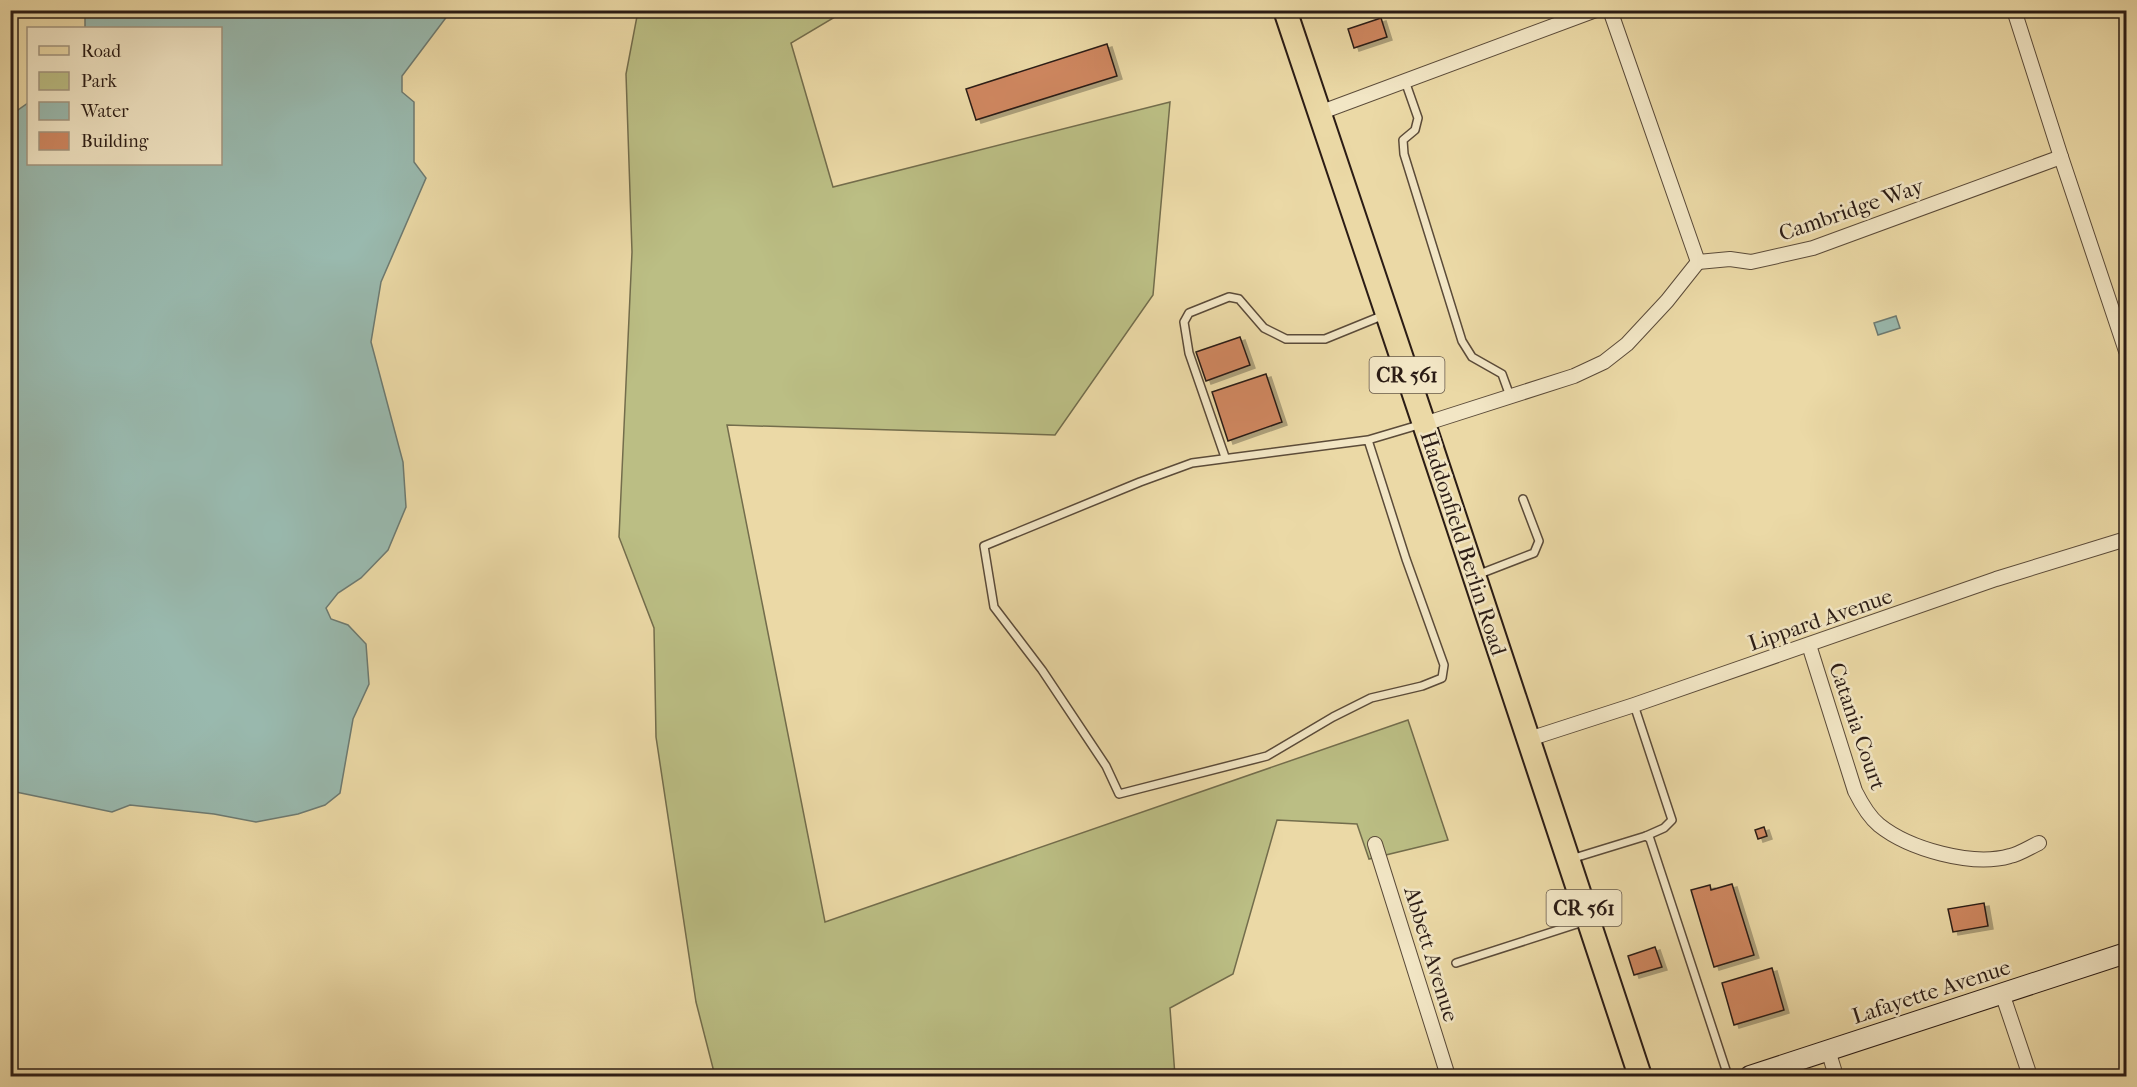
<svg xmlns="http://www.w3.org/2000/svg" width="2137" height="1087" viewBox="0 0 2137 1087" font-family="'IM FELL French Canon',serif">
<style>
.green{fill:#bbbe84;stroke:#736d4c;stroke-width:1.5}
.water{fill:#99b9ae;stroke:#6d7a71;stroke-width:1.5}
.building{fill:#cf8761;stroke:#2b1c15;stroke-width:1.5;filter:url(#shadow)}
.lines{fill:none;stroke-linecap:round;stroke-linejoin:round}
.lane-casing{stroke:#5b4b39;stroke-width:10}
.street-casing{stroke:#5b4b39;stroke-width:16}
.secondary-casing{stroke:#2b1c15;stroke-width:22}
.primary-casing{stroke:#2b1c15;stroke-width:26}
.lane{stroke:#f2e6c5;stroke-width:7}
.street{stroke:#f2e6c5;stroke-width:14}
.secondary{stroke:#f2e6c5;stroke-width:20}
.primary{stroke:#ebd9a6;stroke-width:22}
.labels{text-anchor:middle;stroke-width:5;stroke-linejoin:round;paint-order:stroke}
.shield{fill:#f2e6c5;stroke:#67594a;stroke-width:1.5}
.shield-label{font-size:21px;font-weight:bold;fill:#2b1c15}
.street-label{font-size:22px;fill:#2b1c15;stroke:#f2e6c5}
</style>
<defs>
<filter id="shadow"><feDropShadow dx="5" dy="3" stdDeviation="0" flood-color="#0004"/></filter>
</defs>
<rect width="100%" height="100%" fill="#ebd9a6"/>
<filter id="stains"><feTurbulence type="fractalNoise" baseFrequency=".00333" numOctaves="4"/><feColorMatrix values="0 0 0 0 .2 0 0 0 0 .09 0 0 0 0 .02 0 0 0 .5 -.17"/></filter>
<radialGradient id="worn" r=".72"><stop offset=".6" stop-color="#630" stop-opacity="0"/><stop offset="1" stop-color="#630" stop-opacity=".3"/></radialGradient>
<polygon class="green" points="638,11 845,11 791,43 833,187 1170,102 1153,295 1055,435 727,425 825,922 1408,720 1448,840 1369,859 1357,824 1277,820 1233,974 1170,1008 1175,1076 715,1076 696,1002 656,737 654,628 619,537 632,252 626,74"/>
<g class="water">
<polygon points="85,11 451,11 402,76 402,92 414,102 414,162 426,178 381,282 371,342 403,462 406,507 388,550 361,578 338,593 326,608 331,619 348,625 366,644 369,684 353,719 340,793 325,805 298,814 256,822 214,814 130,805 112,812 16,792 11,789 11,115 28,103 28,164 220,164 220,28 85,28"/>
<polygon points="1896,316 1900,328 1878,335 1874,323"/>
</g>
<g class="building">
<polygon points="1381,18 1387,37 1354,48 1348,29"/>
<polygon points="1107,44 1117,76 976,120 966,89"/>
<polygon points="1240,337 1250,365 1206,381 1196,352"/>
<polygon points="1266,374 1282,422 1228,441 1212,392"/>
<polygon points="1764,827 1767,836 1758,839 1755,830"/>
<polygon points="1732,884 1754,955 1714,967 1691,890 1710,885 1711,890"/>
<polygon points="1984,903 1988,926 1953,932 1948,909"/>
<polygon points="1655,947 1662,967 1634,975 1628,956"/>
<polygon points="1772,968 1784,1010 1734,1025 1722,983"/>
</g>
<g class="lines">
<defs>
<g id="lane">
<polyline points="1405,81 1418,118 1415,130 1403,140 1404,154 1462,341 1472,357 1502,374 1510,396"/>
<polyline points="1368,440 1406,559 1444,665 1442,678 1422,686 1371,698 1333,717 1267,756 1119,794 1106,766 1042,670 994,607 984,546 1140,482 1192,463 1368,440 1422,424"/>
<polyline points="1225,457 1189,353 1184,322 1189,313 1229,297 1239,299 1264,328 1286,339 1325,339 1384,315"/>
<polyline points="1477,575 1534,553 1539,541 1523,499"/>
<polyline points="1634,705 1672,820 1664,828 1646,836"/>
<polyline points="1571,859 1646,836 1650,839 1728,1076"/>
<polyline points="1456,963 1586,921"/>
</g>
<g id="street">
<polyline points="1610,10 1698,262"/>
<polyline points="2014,10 2061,157 2126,351"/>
<polyline points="1319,113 1596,10"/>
<polyline points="1698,262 1730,259 1751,262 1813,248 2061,157"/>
<polyline points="1424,424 1574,376 1604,362 1627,344 1667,301 1698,262"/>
<path d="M1809 645 1855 791C1861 803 1868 816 1879 825 1909 849 1972 867 2010 856 2020 854 2030 847 2039 843"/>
<polyline points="1529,739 1634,705 1996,579 2126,539"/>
<polyline points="1375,844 1448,1076"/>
<polyline points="2002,993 2030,1076"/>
<polyline points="1828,1050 1836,1076"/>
</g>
<polyline id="secondary" points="1750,1076 2126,953"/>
<polyline id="primary" points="1285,10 1424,424 1640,1076"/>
</defs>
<use href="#lane" class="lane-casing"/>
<use href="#street" class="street-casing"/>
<use href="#secondary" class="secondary-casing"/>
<use href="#primary" class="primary-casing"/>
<use href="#lane" class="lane"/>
<use href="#street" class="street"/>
<use href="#secondary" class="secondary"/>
<use href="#primary" class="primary"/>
</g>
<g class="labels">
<g class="shield">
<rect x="1369.5" y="357" width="75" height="36" rx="4.5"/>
<rect x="1546.5" y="890" width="75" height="36" rx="4.5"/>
</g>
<g class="shield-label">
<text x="1407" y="382">CR 561</text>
<text x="1584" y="915">CR 561</text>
</g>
<g class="street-label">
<text transform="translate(1851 209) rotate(-19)" y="8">Cambridge Way</text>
<text transform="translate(1464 543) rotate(72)" y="8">Haddonfield Berlin Road</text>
<text transform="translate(1820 619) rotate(-19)" y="8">Lippard Avenue</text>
<text transform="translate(1858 726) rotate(71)" y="8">Catania Court</text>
<text transform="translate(1432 954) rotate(73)" y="8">Abbett Avenue</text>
<text transform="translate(1931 991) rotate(-18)" y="8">Lafayette Avenue</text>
</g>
</g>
<rect width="2137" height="1087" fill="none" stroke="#ebd9a6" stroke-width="36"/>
<rect x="12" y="12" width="2113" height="1063" fill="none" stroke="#2b1c15" stroke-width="3"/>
<rect x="18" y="18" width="2101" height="1051" fill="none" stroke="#2b1c15" stroke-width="1.5"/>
<rect x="27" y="27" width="195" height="138" fill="#f2e6c5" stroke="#a2957f" stroke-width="1.5"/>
<rect x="39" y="46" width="30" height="9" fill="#ebd9a6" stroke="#a2957f" stroke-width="1.5"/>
<text x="81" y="57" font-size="18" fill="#2b1c15">Road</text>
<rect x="39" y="72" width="30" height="18" fill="#bbbe84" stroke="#a2957f" stroke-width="1.5"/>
<text x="81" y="87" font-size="18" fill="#2b1c15">Park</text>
<rect x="39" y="102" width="30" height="18" fill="#99b9ae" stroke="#a2957f" stroke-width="1.5"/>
<text x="81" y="117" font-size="18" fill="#2b1c15">Water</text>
<rect x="39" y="132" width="30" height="18" fill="#cf8761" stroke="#a2957f" stroke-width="1.5"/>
<text x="81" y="147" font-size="18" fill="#2b1c15">Building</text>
<rect width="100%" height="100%" filter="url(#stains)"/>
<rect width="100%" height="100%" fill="url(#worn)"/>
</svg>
